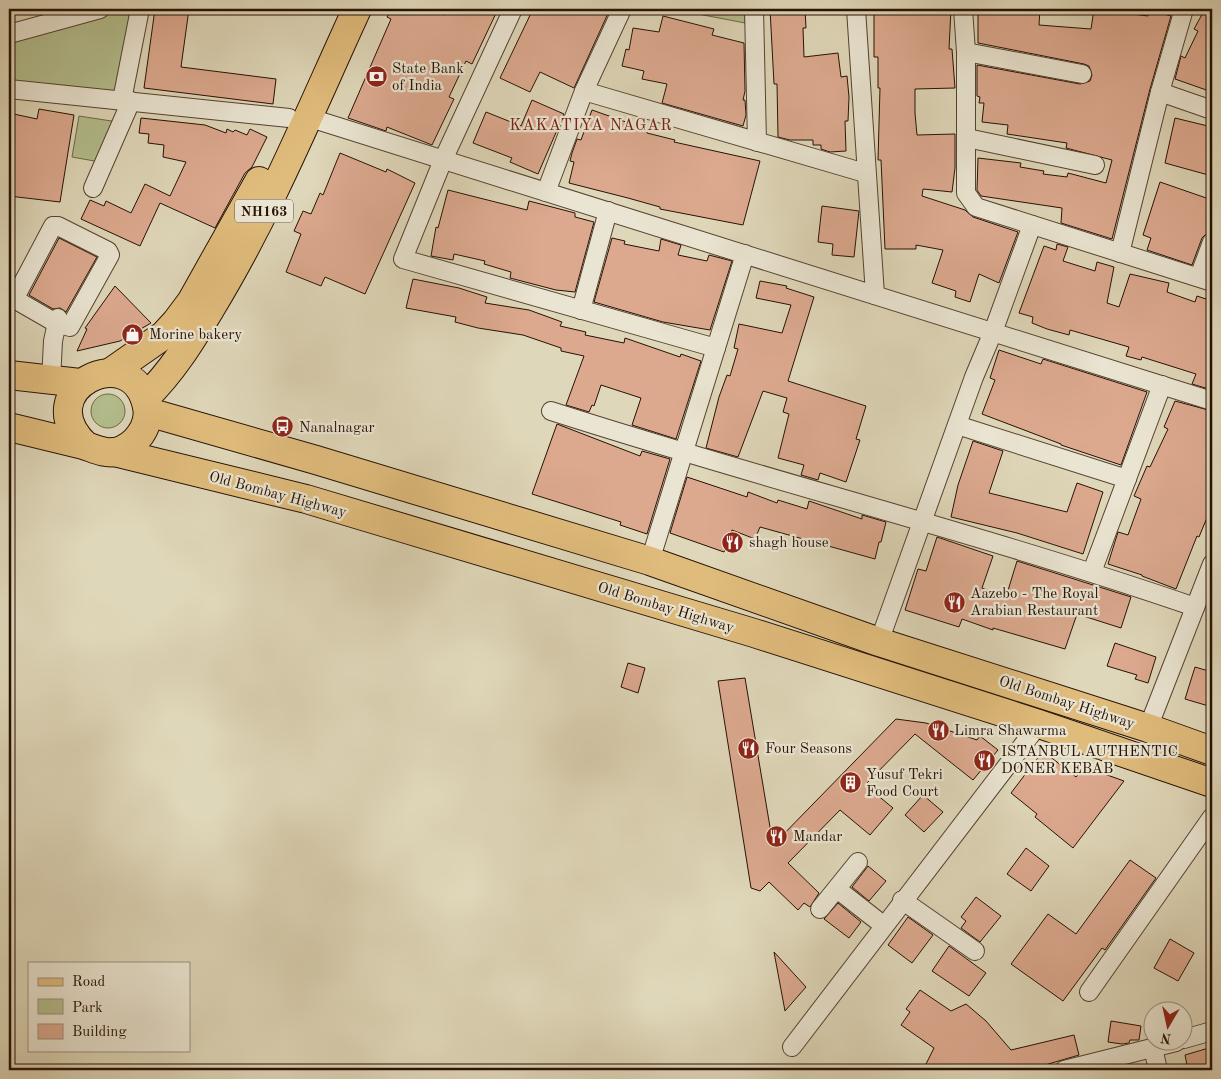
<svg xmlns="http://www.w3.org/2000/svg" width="1221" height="1079" viewBox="0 0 1221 1079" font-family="'Old Standard TT',serif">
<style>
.green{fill:#b4be8e;stroke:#6e6849}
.building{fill:#dca98f;stroke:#271104}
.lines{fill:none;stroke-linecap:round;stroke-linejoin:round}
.minor-casing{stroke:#554231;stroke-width:20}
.primary-casing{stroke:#271104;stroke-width:30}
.trunk-casing{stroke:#271104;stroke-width:30}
.minor{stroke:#eae5d2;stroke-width:18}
.primary{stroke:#e0bc7c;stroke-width:28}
.trunk{stroke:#e0bc7c;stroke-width:28}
.labels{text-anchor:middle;stroke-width:4.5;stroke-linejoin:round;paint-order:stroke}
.shield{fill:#eae5d2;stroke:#625142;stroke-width:1}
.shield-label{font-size:14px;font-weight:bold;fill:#271104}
.poi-label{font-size:15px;fill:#271104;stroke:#eae5d2;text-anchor:start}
.street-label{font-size:15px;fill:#271104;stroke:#eae5d2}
.neighbourhood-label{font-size:16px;letter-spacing:1px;fill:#7a1f14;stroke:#eae5d2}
</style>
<rect width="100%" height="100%" fill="#dfd7b9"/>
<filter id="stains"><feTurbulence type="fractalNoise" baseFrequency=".004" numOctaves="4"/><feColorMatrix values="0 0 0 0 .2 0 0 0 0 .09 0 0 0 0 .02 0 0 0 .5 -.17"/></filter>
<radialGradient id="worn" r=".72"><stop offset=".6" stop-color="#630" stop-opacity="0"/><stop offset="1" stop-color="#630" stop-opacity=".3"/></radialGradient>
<g class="green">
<polygon points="110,9 133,9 118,95 9,84 9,38"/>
<polygon points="672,9 745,9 745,23"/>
<polygon points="79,116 118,122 100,162 72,157"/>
<circle cx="108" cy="411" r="17"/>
</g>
<g class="building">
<polygon points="155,9 189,9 181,67 276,79 273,104 144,88"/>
<polygon points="391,9 431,9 445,15 448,9 498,9 472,64 466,61 449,97 454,99 432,145 387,127 386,131 348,118 391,19 387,17"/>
<polygon points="533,9 557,9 568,13 570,9 610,9 574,88 540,72 530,92 500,78"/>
<polygon points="770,9 805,9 806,28 803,28 804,57 838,53 841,77 847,76 849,97 848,121 845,121 846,151 830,152 821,149 821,145 813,145 813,140 790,140 778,137 777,84 774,84"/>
<polygon points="874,9 951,9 949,49 952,49 955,88 915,89 915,113 917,135 955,134 955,168 952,192 923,189 922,196 965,210 973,217 1018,232 999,283 979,274 970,302 955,297 956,291 932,283 943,250 916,245 916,249 885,249 881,160 878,160 880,88 878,88 878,57 874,57"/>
<polygon points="978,9 1040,9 1039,25 1091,29 1094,9 1148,16 1150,10 1171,16 1150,89 1112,239 1061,223 1062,208 981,196 977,190 978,158 1021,163 1020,167 1044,171 1043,174 1067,177 1068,173 1106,183 1112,160 1066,148 1067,143 1007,134 1008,125 982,122 984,103 979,103 980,97 977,96 977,65 1080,84 1090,81 1092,75 1089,66 1084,64 978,43"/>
<polygon points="1205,9 1212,9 1212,92 1175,79 1181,56 1185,58 1198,31 1194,29"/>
<polygon points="663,16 714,29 712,35 744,43 745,91 743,100 745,100 746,115 743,126 662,103 667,84 642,79 644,71 622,66 626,49 629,50 633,28 659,32"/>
<polygon points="532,100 564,114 538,174 510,162 512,158 473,143 486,112 521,126"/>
<polygon points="39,109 74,115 60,202 9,196 9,113 37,119"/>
<polygon points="592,110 626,122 625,124 648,130 647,133 675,140 674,142 760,161 743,225 660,209 660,207 628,198 569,183 574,162 570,161 572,153 577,139 581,140"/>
<polygon points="141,118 205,125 226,133 227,129 233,132 235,130 247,135 250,129 267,137 252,167 245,173 215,228 160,203 140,246 81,219 90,200 104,206 106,201 131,213 145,184 170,196 186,162 163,157 164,145 148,143 149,134 139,133"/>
<polygon points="1175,118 1212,127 1212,146 1208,158 1212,159 1212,176 1165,163"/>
<polygon points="340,153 386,172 387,169 415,183 365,294 325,277 321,286 286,272 301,234 294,231 303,211 311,214 320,193 323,195"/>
<polygon points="1160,182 1212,200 1212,221 1208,232 1202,238 1192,265 1147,250 1151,238 1143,235"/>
<polygon points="448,190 527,210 529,201 575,213 575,217 594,222 575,292 556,290 510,278 511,272 484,264 485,261 454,254 453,260 431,256 436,227 438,228"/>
<polygon points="822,206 859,211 854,257 832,255 833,244 818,242"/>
<polygon points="59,238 97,257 66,312 60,308 53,309 29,295"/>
<polygon points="612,238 625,241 624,244 659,251 661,239 681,245 678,255 707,261 709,255 732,261 710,330 663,322 594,302"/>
<polygon points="1057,244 1068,247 1063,261 1095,271 1097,262 1114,267 1107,303 1119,307 1130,274 1169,283 1167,292 1195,302 1197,296 1212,301 1212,390 1192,384 1196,374 1142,357 1141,360 1126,356 1129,347 1070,330 1069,335 1047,329 1032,323 1033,317 1019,313 1044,246 1056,250"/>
<polygon points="413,279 459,288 487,297 485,303 529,310 562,322 560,326 586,332 585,335 624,343 625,338 680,357 681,354 701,361 676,439 632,425 641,398 604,386 601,385 594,406 592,405 589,412 566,405 584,356 561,351 561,348 523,335 478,328 455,322 456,317 406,308"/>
<polygon points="760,281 787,286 786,288 814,297 788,381 866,406 856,439 860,440 846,482 820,473 818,480 801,475 804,465 778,458 789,414 783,412 787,398 763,391 738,457 706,448 719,397 727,375 730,376 738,349 734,348 739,324 782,333 791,305 756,298"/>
<polygon points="115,286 151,323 120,341 77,351 87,329 85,328"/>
<polygon points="999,350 1041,364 1043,359 1147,392 1121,465 1061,445 1061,444 982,414 995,380 990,378"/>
<polygon points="1175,401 1212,411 1212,496 1208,507 1211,508 1199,537 1197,536 1176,589 1142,576 1142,575 1108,564 1118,532 1128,535 1141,499 1134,496 1147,466 1150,467 1168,429 1164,427"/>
<polygon points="557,424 640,456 642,451 670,459 647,534 620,525 621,522 532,494"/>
<polygon points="973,441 1003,451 989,493 1067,512 1077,483 1103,492 1083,554 1017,533 951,517 958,485"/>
<polygon points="687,477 747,497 748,492 777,503 778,500 807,509 809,501 862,519 862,515 886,522 881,542 879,542 875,559 760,527 755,539 732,530 724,552 670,533"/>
<polygon points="937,537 993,556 982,588 1006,597 1017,561 1131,597 1121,628 1077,614 1065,649 993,628 993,630 962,619 959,627 905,610 918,569 926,571"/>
<polygon points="1115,643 1156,657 1148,683 1135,679 1137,675 1107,666"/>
<polygon points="628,663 645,668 638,693 621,687"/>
<polygon points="1195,667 1212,672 1212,707 1185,699"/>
<polygon points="745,678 773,845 896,719 926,723 977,740 980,736 998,750 973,780 915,734 865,785 893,808 870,835 840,810 788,863 819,893 810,907 804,903 798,910 769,882 760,891 751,888 718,681"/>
<polygon points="1043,751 1076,777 1085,767 1124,781 1073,848 1035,817 1037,814 1011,793"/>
<polygon points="923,795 943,812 924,832 905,815"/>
<polygon points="1026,848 1049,866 1031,891 1007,874"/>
<polygon points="1130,860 1156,878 1105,950 1102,948 1063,1001 1011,964 1048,914 1076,934"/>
<polygon points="868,866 886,881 869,901 852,887"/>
<polygon points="976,897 1001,916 980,942 961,928 966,921 961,917"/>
<polygon points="838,903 861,922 849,938 824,919"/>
<polygon points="908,917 933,935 912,963 888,945"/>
<polygon points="1170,939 1194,953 1178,981 1154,968"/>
<polygon points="949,946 986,973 969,996 932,971"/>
<polygon points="774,952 806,987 785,1011"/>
<polygon points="920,990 951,1011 966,1004 986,1021 1011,1050 1074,1035 1079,1055 1028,1070 923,1070 934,1048 901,1025 910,1012 906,1009"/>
<polygon points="1111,1021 1141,1026 1139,1040 1130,1040 1129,1043 1122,1044 1108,1042"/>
<polygon points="1212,1047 1212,1070 1188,1070 1185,1055"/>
</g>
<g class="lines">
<defs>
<g id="minor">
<polyline points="513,9 443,160 403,259 716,348"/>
<polyline points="754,9 757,142"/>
<polyline points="856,9 875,295"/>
<polyline points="963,9 966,52 966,193 976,207 1212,282"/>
<polyline points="9,34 100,9"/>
<polyline points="966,52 1082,74"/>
<polyline points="9,89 289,118"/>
<polyline points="584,91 865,173"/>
<polyline points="1160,92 1212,110"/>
<polyline points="122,100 140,9"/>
<polyline points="307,117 1212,401"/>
<polyline points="967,138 1095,165"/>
<polyline points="93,188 131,101"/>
<polyline points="546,192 584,91 622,9"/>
<polygon points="53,226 58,226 108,251 110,255 70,327 56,323 16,300 17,294"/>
<polyline points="1120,253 1160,92 1184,9"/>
<polyline points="1199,277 1212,242"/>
<polyline points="581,310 608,211"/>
<polyline points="51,380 53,341 58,318"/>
<path d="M551 411C765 480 983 534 1195 607"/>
<polyline points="957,425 1127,479"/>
<polyline points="650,561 745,254"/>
<polyline points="1092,572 1162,385"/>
<polyline points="879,642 974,377 993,332 1032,225"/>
<polyline points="1148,728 1212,564"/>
<polyline points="837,889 883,925"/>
<polyline points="902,900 975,951"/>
<polyline points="820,909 858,862"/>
<polyline points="1089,992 1212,817"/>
<polyline points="1184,1039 1212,1031"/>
<polyline points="792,1047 1039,724"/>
<polyline points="1153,1048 1158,1070"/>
<polyline points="1064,1070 1176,1042"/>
</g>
<g id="primary">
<polyline points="148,412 316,460 650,561 879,642 1148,728 1212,751"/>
<polyline points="114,452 306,499 754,633 1039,724 1212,783"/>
</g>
<g id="trunk">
<polyline points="111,372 164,335 176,322 191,302 259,181"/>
<polyline points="9,375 80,383"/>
<path d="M145 398C173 371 192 339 212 306 269 212 311 109 357 9"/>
<path d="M9 427C33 433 58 439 83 445 94 448 103 454 116 452 126 449 134 444 140 435 146 427 149 416 147 407 133 336 26 390 86 446"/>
</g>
</defs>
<use href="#minor" class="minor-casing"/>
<use href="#primary" class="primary-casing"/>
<use href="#trunk" class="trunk-casing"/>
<use href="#minor" class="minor"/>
<use href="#primary" class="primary"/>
<use href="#trunk" class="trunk"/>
</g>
<defs>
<symbol id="bank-disc" viewBox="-11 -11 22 22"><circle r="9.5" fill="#8f2418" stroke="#eae5d2"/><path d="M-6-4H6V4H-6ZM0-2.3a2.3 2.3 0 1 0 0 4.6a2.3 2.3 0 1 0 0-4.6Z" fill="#fff"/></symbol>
<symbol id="shop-disc" viewBox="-11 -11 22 22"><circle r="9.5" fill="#8f2418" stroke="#eae5d2"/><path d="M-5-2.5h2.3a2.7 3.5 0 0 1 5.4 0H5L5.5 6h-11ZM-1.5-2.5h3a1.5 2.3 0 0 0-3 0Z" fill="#fff"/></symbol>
<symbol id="bus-disc" viewBox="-11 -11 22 22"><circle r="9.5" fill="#8f2418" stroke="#eae5d2"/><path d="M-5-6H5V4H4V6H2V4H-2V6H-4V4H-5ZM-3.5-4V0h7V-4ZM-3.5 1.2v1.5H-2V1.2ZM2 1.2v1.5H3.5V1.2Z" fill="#fff"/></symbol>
<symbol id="restaurant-disc" viewBox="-11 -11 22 22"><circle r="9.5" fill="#8f2418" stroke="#eae5d2"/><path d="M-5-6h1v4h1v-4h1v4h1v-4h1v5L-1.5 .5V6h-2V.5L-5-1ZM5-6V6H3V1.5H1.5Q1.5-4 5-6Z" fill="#fff"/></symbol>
<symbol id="building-disc" viewBox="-11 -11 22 22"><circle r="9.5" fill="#8f2418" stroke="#eae5d2"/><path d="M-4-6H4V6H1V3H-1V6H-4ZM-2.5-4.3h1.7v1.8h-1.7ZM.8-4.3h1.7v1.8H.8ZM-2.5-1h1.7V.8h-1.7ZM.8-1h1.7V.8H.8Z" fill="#fff"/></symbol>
</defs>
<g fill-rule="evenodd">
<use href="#bank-disc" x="364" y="64" width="25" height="25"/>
<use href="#shop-disc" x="120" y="322" width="25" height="25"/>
<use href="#bus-disc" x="270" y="414" width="25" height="25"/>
<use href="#restaurant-disc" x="720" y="530" width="25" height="25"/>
<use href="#restaurant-disc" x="942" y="590" width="25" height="25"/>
<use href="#restaurant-disc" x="926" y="718" width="25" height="25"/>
<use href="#restaurant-disc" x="736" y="736" width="25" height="25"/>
<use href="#restaurant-disc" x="972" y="748" width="25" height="25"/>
<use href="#building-disc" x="838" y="770" width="25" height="25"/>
<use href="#restaurant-disc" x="764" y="824" width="25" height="25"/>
</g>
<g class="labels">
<rect class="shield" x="235" y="199.5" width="58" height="23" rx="4"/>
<g class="shield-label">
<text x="264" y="216">NH163</text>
</g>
<g class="poi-label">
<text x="392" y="73">State Bank<tspan x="392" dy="17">of India</tspan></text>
<text x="149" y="339">Morine bakery</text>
<text x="299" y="432">Nanalnagar</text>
<text x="749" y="547">shagh house</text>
<text x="970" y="598">Aazebo - The Royal<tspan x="970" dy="17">Arabian Restaurant</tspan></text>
<text x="954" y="735">Limra Shawarma</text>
<text x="765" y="753">Four Seasons</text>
<text x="1001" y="756">ISTANBUL AUTHENTIC<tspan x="1001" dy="17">DONER KEBAB</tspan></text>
<text x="866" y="779">Yusuf Tekri<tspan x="866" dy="17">Food Court</tspan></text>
<text x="793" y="841">Mandar</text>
</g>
<g class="street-label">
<text transform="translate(278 494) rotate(15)" y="5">Old Bombay Highway</text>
<text transform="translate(666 607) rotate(17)" y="5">Old Bombay Highway</text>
<text transform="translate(1067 702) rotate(18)" y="5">Old Bombay Highway</text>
</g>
<g class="neighbourhood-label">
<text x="591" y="130">KAKATIYA NAGAR</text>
</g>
</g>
<rect width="1221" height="1079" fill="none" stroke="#dfd7b9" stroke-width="30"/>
<rect x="10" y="10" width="1201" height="1059" fill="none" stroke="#271104" stroke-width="2.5"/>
<rect x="15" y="15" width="1191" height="1049" fill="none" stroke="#271104"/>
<rect x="28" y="962" width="162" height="90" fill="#eae5d2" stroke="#9c9080"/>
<rect x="38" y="978" width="25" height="8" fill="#e0bc7c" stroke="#9c9080"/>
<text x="72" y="986" font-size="15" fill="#271104">Road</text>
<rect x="38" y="999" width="25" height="15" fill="#b4be8e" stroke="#9c9080"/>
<text x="72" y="1012" font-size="15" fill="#271104">Park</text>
<rect x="38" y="1024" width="25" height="15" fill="#dca98f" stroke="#9c9080"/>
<text x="72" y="1036" font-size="15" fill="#271104">Building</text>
<g transform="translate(1168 1026) rotate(189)"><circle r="24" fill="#eae5d2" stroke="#9c9080"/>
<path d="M0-4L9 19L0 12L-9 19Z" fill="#8f2418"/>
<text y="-8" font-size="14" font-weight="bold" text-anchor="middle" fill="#271104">N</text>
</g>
<rect width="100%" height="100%" filter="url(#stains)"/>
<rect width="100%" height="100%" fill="url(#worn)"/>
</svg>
